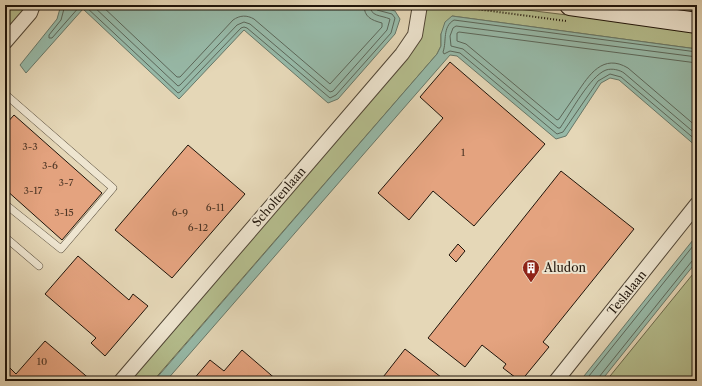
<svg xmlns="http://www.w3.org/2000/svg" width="702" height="386" viewBox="0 0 702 386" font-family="'Libre Caslon Text',serif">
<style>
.green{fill:#b5be8e;stroke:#6a694c}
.water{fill:#97baa9;stroke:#677869}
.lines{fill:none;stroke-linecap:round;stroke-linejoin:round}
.shore{stroke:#5b675a;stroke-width:1}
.building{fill:#e4a37f;stroke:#1f140a}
.lane-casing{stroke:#504535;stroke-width:8}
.street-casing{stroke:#504535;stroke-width:16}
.secondary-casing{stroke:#1f140a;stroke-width:22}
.path{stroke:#1f140a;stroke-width:2;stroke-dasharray:1 2;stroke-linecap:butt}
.lane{stroke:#eee5d0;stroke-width:7}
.street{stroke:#eee5d0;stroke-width:14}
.secondary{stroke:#eee5d0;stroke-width:20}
.labels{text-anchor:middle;stroke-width:4;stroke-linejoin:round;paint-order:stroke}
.number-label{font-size:10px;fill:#503827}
.street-label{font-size:12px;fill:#1f140a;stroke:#eee5d0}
.poi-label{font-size:12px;fill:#1f140a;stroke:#eee5d0;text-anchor:start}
</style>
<rect width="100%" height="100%" fill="#e5d7b7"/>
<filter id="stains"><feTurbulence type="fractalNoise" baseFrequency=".005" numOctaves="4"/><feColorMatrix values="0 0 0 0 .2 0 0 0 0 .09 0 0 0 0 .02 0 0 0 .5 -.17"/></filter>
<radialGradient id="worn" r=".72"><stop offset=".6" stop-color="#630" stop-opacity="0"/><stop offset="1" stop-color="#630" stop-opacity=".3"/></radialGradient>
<g class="green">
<polygon points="13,5 28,5 5,35 5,16"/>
<path d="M430 5H486L697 31V49L452 16 441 34V46L437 54 153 381H129L408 57C414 49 418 41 421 32 424 23 423 12 430 5Z"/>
<polygon points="653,5 697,5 697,11"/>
<polygon points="697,269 697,381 606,381"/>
</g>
<g class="water">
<polygon points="61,5 361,5 382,7 395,11 400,19 395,34 338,99 328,103 244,30 179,99 83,9 26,73 20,65 57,19"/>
<polygon points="452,16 697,49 697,147 619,80 610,78 601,83 566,136 556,139 457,56 450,55 166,381 154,381 437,54 441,46 441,34 445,22"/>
<polygon points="697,235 697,261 601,381 580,381"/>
</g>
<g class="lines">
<g class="shore">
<polyline points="65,5 61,20 49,35 49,38 52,38 80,6 85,6 178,93 180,92 241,28 244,27 247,28 330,98 336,95 391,33 395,18 392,14 377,10 375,5"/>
<path d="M92 5 178 86 180 85 237 25 244 22 250 24 330 92 333 91 387 30 390 19C381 15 370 17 370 5"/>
<path d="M101 5 177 77H180L233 20C240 15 247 15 254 19L330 84 382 27V23C371 20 364 17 364 5"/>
<path d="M697 52 454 20C442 27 447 41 443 52L444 54 450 51 460 53 557 134 563 132 598 81 610 74 621 77 697 141"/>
<path d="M697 57 456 26 453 28 450 36 451 46 463 49 558 128H560C571 112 590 76 606 70 612 68 620 70 624 73L697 135"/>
<path d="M697 63 459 32 457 33V41L466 44 557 120 559 119C565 110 571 102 577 93 589 75 603 53 628 68L697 127"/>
<polyline points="585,381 697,241"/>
<polyline points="598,381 599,377 692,261 697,259"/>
</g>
</g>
<g class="building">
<polygon points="450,62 545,144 474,226 433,191 409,220 378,193 443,118 420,97"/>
<polygon points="14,115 102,193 62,240 5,189 5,125"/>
<polygon points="188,145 245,194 172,278 115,230"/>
<polygon points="561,171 634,229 543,342 549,347 521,381 520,381 503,368 506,364 482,345 465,367 428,338"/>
<polygon points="458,244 465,251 456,262 449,255"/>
<polygon points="78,256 129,300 133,294 148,306 105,356 91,343 96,338 45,294"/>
<polygon points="45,341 92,381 5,381 5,363 16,374"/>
<polygon points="405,349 446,381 380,381"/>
<polygon points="242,350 278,381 192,381 210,360 224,371"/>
</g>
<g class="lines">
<defs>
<g id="lane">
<polyline points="5,94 113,188 61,249 5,204"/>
<polyline points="5,237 39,266"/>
</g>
<g id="street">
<polyline points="5,42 30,13 33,5"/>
<polyline points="121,381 402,54 415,35 420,5"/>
<polyline points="556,381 697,204"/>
</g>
<polyline id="secondary" points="570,5 697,23"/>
</defs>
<use href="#lane" class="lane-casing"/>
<use href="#street" class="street-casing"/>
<use href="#secondary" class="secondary-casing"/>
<polyline class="path" points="446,5 566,21"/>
<use href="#lane" class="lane"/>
<use href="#street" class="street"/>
<use href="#secondary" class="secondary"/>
</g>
<defs>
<symbol id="building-pin" viewBox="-11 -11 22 30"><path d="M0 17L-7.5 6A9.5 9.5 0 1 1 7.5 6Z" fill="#8f2418" stroke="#eee5d0"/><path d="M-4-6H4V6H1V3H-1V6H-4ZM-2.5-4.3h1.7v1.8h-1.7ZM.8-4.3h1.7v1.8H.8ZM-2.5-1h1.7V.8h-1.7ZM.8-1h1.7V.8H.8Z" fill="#fff"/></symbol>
</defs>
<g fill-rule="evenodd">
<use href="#building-pin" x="521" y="258" width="20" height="27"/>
</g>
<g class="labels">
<g class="number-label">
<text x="30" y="150">3-3</text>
<text x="463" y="156">1</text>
<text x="50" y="169">3-6</text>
<text x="66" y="186">3-7</text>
<text x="33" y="194">3-17</text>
<text x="215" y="211">6-11</text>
<text x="64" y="216">3-15</text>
<text x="180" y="216">6-9</text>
<text x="198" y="231">6-12</text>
<text x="42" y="365">10</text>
</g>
<g class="street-label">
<text transform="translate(279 197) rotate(-49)" y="4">Scholtenlaan</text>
<text transform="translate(627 293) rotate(-51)" y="4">Teslalaan</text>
</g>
<g class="poi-label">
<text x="544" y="272">Aludon</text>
</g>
</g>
<rect width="702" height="386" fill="none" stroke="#e5d7b7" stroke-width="20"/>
<rect x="6" y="6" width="690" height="374" fill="none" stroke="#1f140a" stroke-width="2"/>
<rect x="10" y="10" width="682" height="366" fill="none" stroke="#1f140a"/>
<rect width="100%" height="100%" filter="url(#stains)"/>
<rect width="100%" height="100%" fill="url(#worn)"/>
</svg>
